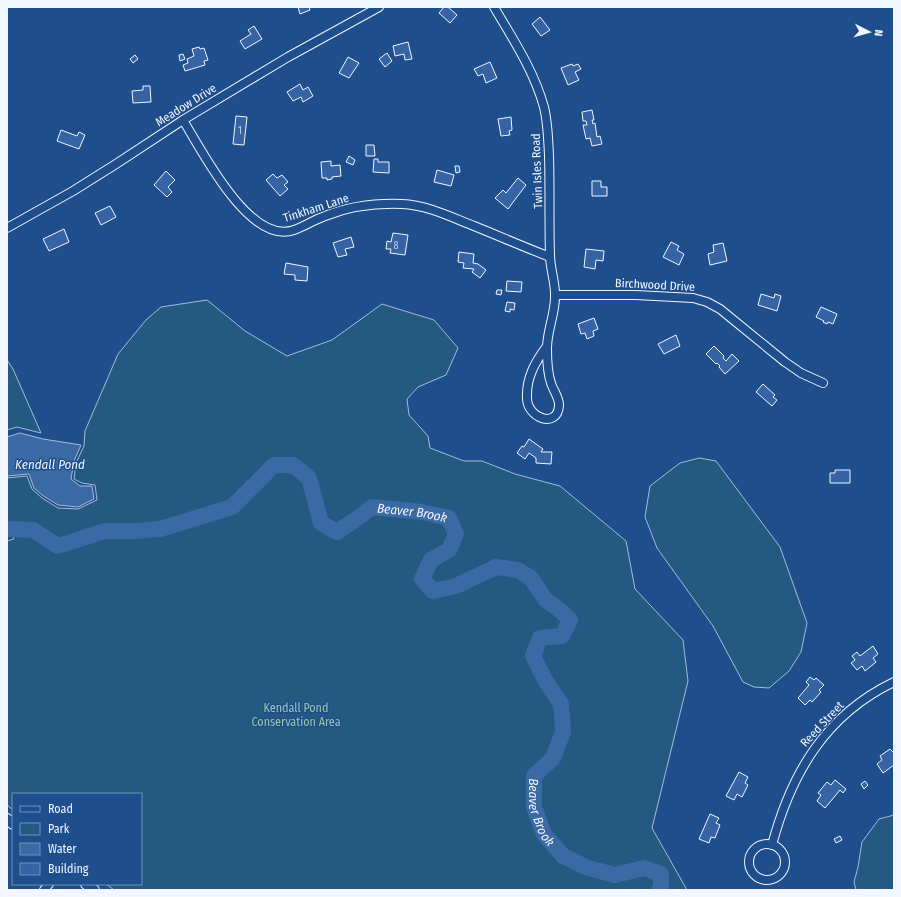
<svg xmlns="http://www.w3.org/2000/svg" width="901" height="897" viewBox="0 0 901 897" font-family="'Fira Sans Condensed',sans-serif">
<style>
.green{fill:#245a82;stroke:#a8bbd7}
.water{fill:#3b69a3;stroke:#a8bbd7}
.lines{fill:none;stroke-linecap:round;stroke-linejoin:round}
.river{stroke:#3b69a3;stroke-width:16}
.building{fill:#3563a3;stroke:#f2f6ff}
.minor-casing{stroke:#f2f6ff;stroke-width:10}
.tertiary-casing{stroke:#f2f6ff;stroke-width:12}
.minor{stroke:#1f4e8c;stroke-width:8}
.tertiary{stroke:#1f4e8c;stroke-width:10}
.labels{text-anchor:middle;stroke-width:3;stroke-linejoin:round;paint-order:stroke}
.number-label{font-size:10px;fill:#c3d1e8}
.street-label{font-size:12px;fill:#f2f6ff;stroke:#1f4e8c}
.park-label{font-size:12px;fill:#97c8a6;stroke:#1f4e8c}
.water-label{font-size:13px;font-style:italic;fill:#f2f6ff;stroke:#1f4e8c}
</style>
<rect width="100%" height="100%" fill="#1f4e8c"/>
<g class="green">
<polygon points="207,300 245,331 287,356 332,340 382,304 434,320 458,348 446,375 418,387 407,399 409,415 428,436 430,448 464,461 482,461 515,474 560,486 626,541 635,589 683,640 688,681 652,828 687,890 114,890 106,884 141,884 141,794 13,794 13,810 7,805 7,541 14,539 7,526 7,478 27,476 32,489 42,498 58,508 78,509 97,500 95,485 82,483 74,479 76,463 84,446 85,431 118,354 146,320 161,307"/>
<polygon points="7,360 13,369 41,433 17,427 7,430"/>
<polygon points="699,458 716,461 780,547 807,623 801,652 789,671 769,688 754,687 743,682 713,626 657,548 645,517 650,486 680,463"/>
<polygon points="894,815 894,890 856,890 854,882 858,867 862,842 879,819"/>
</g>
<polygon class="water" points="20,433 43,439 81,445 74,461 71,479 80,486 92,486 94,499 78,507 58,505 42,495 34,488 29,474 7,476 7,437"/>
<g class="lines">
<path class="river" id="s1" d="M7 529 33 530 58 546 105 531H133L160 529 232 507 274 465H293L309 478 321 523 337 532 355 520 372 507 422 512 449 518 456 534 449 550 431 560 422 579 433 591 456 586 496 567 518 570 531 578 545 599 561 611 570 620 562 636 540 638 533 656 545 680 561 704 563 732 553 758 534 776V807L544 834 563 856 588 868 615 875 644 868 661 874V887L659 890"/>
</g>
<g class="building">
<polygon points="298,7 309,7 310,10 300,14"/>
<polygon points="444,7 448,7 457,15 450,23 439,13"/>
<polygon points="540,17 550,30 541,36 532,24"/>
<polygon points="254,26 262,39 245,49 240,41 251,34 248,30"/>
<polygon points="408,42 412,59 405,60 404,54 395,56 393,46"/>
<polygon points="199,47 200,49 204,48 208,60 204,61 205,65 185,71 183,65 188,63 187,59 194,56 192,49"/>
<polygon points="387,53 392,61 385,67 379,59"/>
<polygon points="183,54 185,59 180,61 179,55"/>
<polygon points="135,55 138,59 133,63 130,59"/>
<polygon points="348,57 359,63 349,78 339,73"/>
<polygon points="490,62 497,78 486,83 483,74 478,76 474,69"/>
<polygon points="572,64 573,66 578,64 581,69 575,72 579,80 568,85 561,68"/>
<polygon points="300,84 303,90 308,87 313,96 303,102 301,97 293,101 287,92"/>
<polygon points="143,86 150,86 151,102 133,103 132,91 143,90"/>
<polygon points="592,110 594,120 592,120 593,124 595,123 597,137 600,136 602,144 592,146 590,138 586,139 583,125 587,125 586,121 583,121 582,112"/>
<polygon points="236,116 247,117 244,145 233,144"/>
<polygon points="511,117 512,130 509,131 510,135 501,136 498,119"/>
<polygon points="61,130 77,136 79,132 85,135 79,149 57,141"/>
<polygon points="366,145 374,145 375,156 366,156"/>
<polygon points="349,156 355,160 353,165 346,162"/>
<polygon points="374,159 378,159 378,162 389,162 389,173 373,172"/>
<polygon points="331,161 331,166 340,165 341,176 332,177 332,179 327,180 327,178 322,178 321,162"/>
<polygon points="455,166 459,166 460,172 456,173"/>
<polygon points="437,170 454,175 451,186 434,182"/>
<polygon points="166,171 175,180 168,187 172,192 167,197 154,185"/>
<polygon points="273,174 277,178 282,175 288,182 284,185 288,189 280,196 266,180"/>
<polygon points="518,178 526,185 508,209 495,198 503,190 506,193"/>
<polygon points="592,181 601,181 601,187 607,187 607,196 592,196"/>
<polygon points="110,206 116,217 101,225 95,213"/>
<polygon points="64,229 69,242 49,251 43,239"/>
<polygon points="393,233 408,235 405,255 390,253 391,249 386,249 387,241 391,242"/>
<polygon points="351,237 354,247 345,249 347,255 338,257 333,243"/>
<polygon points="671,242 679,246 677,250 684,254 679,265 663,257"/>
<polygon points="723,243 727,261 710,265 708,254 714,252 713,245"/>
<polygon points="586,249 604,251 603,261 596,260 595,269 584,267"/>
<polygon points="459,252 474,254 473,263 478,264 486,270 480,278 472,272 474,269 463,268 464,263 458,262"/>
<polygon points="286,263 308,267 307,281 295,280 295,275 284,274"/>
<polygon points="507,281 522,282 521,292 506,291"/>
<polygon points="497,290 502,290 501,295 496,294"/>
<polygon points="761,294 774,298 775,294 781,296 777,311 758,305"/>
<polygon points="507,302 515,303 514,310 510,309 510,312 505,311"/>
<polygon points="821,307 837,314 833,324 828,322 827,324 823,322 824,321 816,317"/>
<polygon points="594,318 598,329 593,331 594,336 587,339 585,333 581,334 578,324"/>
<polygon points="676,335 680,346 664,354 658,344"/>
<polygon points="714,346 724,356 723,358 726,361 732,354 739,361 725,374 719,367 720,366 717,363 716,364 706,354"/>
<polygon points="763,384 775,395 773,397 777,400 772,406 756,392"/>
<polygon points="529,439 543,449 541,452 552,452 551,464 536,463 536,458 529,453 525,459 517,453 522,446 524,447"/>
<polygon points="835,470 850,470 850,483 830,483 830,473 835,473"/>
<polygon points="873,646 878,654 873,658 876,662 865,671 862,666 857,670 851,663 855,660 852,656 857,652 860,656"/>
<polygon points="810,677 814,680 816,678 824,685 819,690 821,692 812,702 810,700 805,705 798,698 809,685 806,682"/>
<polygon points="890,749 893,752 894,751 894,765 883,773 877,764 882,760 880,756"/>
<polygon points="739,772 748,777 745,783 748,785 742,797 737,794 734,800 726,796"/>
<polygon points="835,780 846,789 843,793 840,790 825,808 817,801 821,795 818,793 827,782 831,785"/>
<polygon points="865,781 868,785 864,789 861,784"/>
<polygon points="710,814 719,818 716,823 720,825 715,838 711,837 709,843 699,839"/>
<polygon points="840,836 842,840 836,843 834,839"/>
</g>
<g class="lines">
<defs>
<g id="minor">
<path d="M494 7C513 39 534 71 544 107 548 123 548 139 549 155 550 188 549 222 550 255 550 268 555 281 555 294 556 312 547 330 547 348 547 359 547 372 551 383 553 390 560 399 559 406 557 429 527 418 527 398 526 378 535 362 547 346"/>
<path d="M183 120C202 151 250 246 294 230 305 226 314 220 325 216 350 206 375 203 402 204 427 205 451 217 474 226 499 236 524 247 550 257"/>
<polyline points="7,228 73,191 116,164 183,120 288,57 379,7"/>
<polyline points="555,295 636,295 693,298 707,302 720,309 785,362 801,373 823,383"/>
<circle cx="767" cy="862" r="18"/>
<path d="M772 845C791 774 825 715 894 682"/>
<polyline points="44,890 49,884"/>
</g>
<g id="tertiary">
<polyline points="7,819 13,824"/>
<polyline points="86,884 94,890"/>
</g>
</defs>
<use href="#minor" class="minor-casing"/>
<use href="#tertiary" class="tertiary-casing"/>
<use href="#minor" class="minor"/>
<use href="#tertiary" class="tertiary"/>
</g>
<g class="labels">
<g class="number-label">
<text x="240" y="134">1</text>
<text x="396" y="249">8</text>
</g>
<g class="street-label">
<text transform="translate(186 105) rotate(-32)" y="4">Meadow Drive</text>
<text transform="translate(537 171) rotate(-92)" y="4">Twin Isles Road</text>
<text transform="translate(316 208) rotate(-18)" y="4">Tinkham Lane</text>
<text transform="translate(655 285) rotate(3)" y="4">Birchwood Drive</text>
<text transform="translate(822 724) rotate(-47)" y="4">Reed Street</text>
</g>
<g class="park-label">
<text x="296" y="712">Kendall Pond<tspan x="296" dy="14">Conservation Area</tspan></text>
</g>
<g class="water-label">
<text x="50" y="469">Kendall Pond</text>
<text dy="5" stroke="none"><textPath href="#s1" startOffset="483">Beaver Brook</textPath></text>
<text dy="5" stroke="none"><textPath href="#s1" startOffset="1011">Beaver Brook</textPath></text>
</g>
</g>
<rect width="901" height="897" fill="none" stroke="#f2f6ff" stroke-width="16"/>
<rect x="12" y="793" width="130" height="92" fill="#1f4e8c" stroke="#7391ba"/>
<rect x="20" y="806" width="20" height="6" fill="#1f4e8c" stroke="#7391ba"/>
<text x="48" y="813" font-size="12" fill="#f2f6ff">Road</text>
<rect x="20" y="823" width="20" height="12" fill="#245a82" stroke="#7391ba"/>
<text x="48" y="833" font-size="12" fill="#f2f6ff">Park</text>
<rect x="20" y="843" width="20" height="12" fill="#3b69a3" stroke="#7391ba"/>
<text x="48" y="853" font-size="12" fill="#f2f6ff">Water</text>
<rect x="20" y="863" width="20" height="12" fill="#3563a3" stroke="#7391ba"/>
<text x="48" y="873" font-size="12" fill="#f2f6ff">Building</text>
<g transform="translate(869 32) rotate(96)" stroke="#1f4e8c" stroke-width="3" paint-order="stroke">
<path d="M0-3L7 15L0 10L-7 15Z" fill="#f2f6ff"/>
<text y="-6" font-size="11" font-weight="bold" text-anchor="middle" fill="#f2f6ff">N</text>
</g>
</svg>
